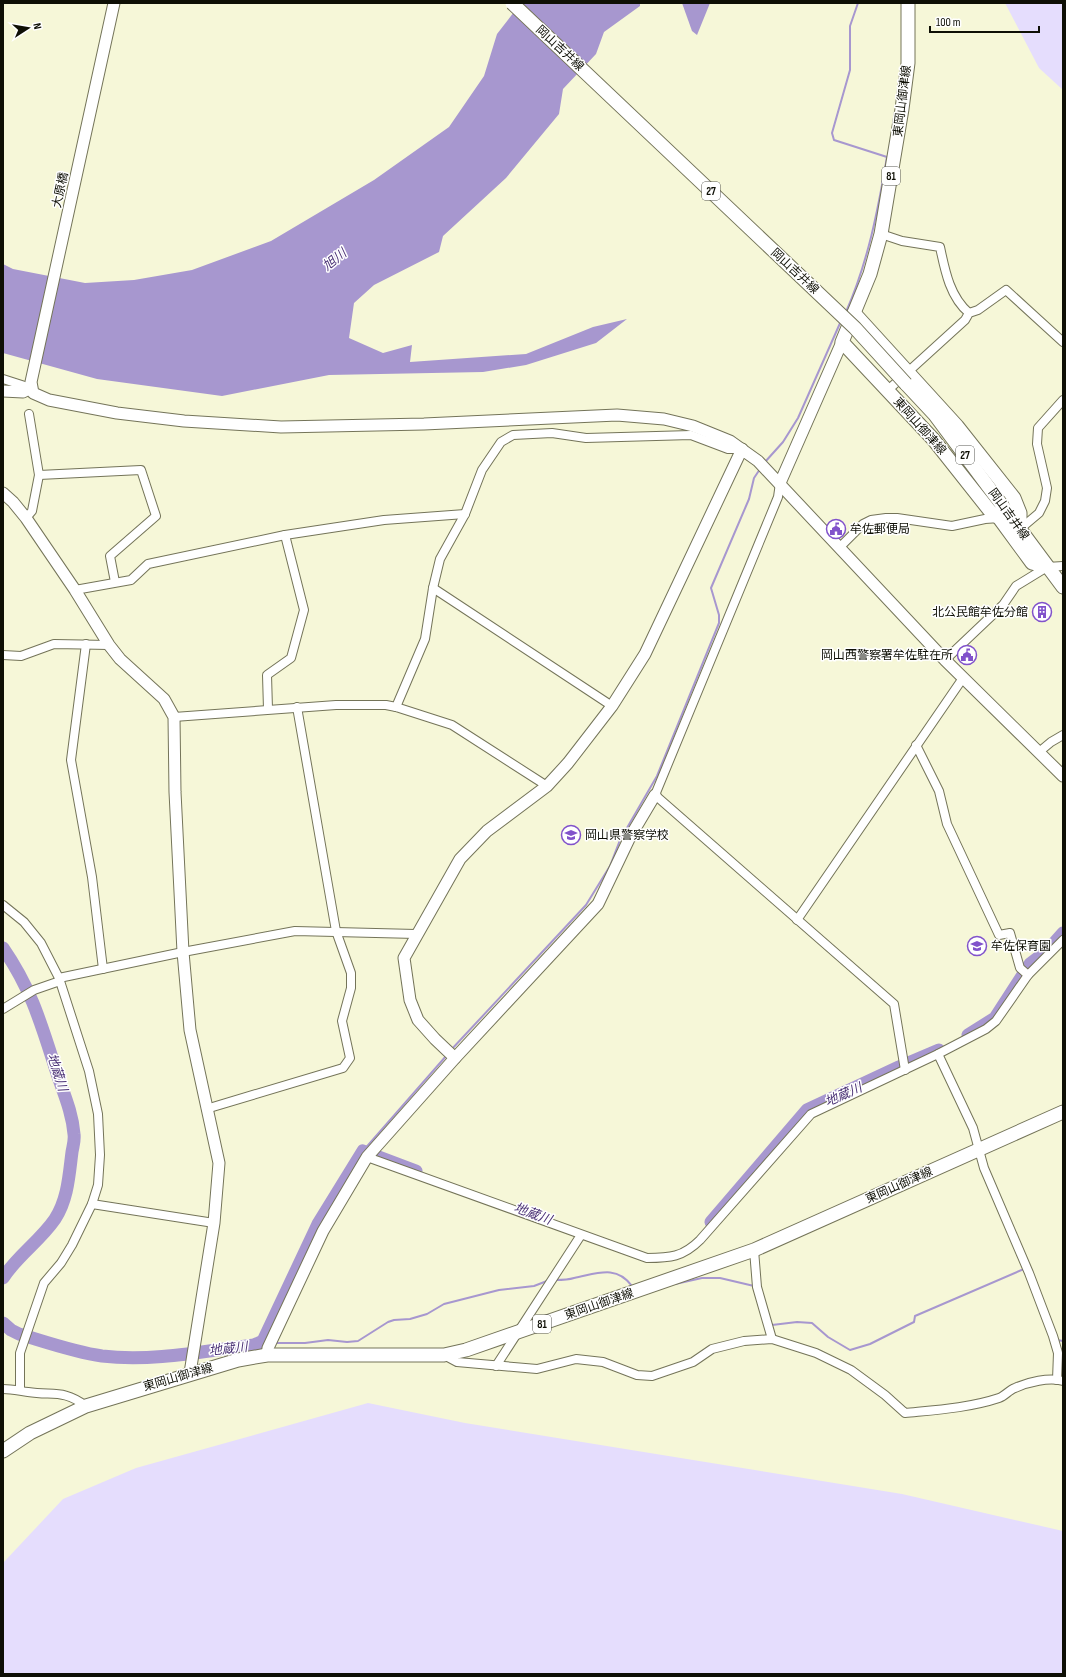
<svg xmlns="http://www.w3.org/2000/svg" width="1066" height="1677" viewBox="0 0 1066 1677" font-family="'Sofia Sans Condensed','Noto Sans JP',sans-serif">
<style>
.green{fill:#e5ddfd}
.water{fill:#a797cf}
.lines{fill:none;stroke-linecap:round;stroke-linejoin:round}
.stream{stroke:#a797cf;stroke-width:2}
.river{stroke:#a797cf;stroke-width:13}
.street-casing{stroke:#747459;stroke-width:10}
.secondary-casing{stroke:#747459;stroke-width:13}
.primary-casing{stroke:#747459;stroke-width:15}
.street{stroke:#fff;stroke-width:8}
.secondary{stroke:#fff;stroke-width:11}
.primary{stroke:#fff;stroke-width:13}
.primary-bridge-casing{stroke:#747459;stroke-width:15;stroke-linecap:butt}
.primary-bridge{stroke:#fff;stroke-width:13}
.labels{text-anchor:middle;stroke-width:3;stroke-linejoin:round;paint-order:stroke}
.shield{fill:#fff;stroke:#565750;stroke-width:1}
.shield-label{font-size:11px;font-weight:bold;fill:#0e0f05}
.street-label{font-size:12px;fill:#0e0f05;stroke:#fff}
.poi-label{font-size:12px;fill:#0e0f05;stroke:#fff;text-anchor:start}
.water-label{font-size:13px;font-style:italic;fill:#4b3276;stroke:#fff}
</style>
<rect width="100%" height="100%" fill="#f6f7d8"/>
<g class="green">
<polygon points="1005,3 1063,3 1063,90 1039,68"/>
<polygon points="368,1403 465,1423 902,1494 1063,1531 1063,1674 3,1674 3,1563 63,1499 136,1468"/>
</g>
<g class="water">
<polygon points="521,3 640,3 640,6 604,32 596,54 563,89 559,114 506,178 443,236 439,252 374,285 354,303 349,338 383,353 412,345 410,362 526,354 593,327 627,319 596,343 526,365 483,372 329,375 222,396 97,379 3,353 3,264 13,269 85,283 134,280 192,270 271,241 374,180 449,127 484,76 497,34"/>
<polygon points="682,3 710,3 697,35 692,31"/>
</g>
<g class="lines">
<g class="stream">
<path d="M846 312C868 262 878 210 887 157L834 140 832 133 850 70V26L858 3"/>
<polyline points="765,462 783,442 798,418 841,321"/>
<polyline points="451,1050 586,905 610,866 620,840 657,776 719,623 719,615 711,588 749,499 754,478 760,469"/>
<polyline points="363,1151 447,1055"/>
<path d="M555 1280C562 1280 568 1280 574 1278 596 1274 616 1264 632 1286"/>
<polyline points="675,1284 702,1278 720,1278 754,1286"/>
<polyline points="771,1323 772,1325 797,1322 812,1323 828,1337 850,1350 870,1344 914,1322 915,1316 1024,1269"/>
<polyline points="1057,1340 1063,1341"/>
<polyline points="275,1343 305,1343 328,1340 347,1342 358,1341 388,1322 394,1320 410,1319 427,1314 444,1304 499,1290 534,1286 547,1281"/>
</g>
<g class="river">
<path d="M3 948C30 987 40 1020 54 1064 61 1088 72 1109 74 1134 75 1140 73 1146 72 1152 69 1175 68 1199 55 1219 40 1241 17 1256 3 1278"/>
<polyline points="968,1035 995,1018 1030,964 1047,951 1063,933"/>
<polyline points="711,1222 807,1110 899,1067 939,1050"/>
<path d="M3 1323 11 1330 19 1334C46 1342 74 1352 102 1356 152 1362 205 1351 254 1345L263 1341 318 1224 363 1151 416 1171"/>
</g>
<defs>
<g id="street">
<path d="M881 234 902 241 940 247C945 271 950 297 969 313"/>
<polyline points="3,379 31,388"/>
<polyline points="888,390 965,320 969,313 978,310 1006,290 1063,342"/>
<polyline points="39,475 141,470 156,516 110,556 115,582"/>
<polyline points="780,483 778,497 655,795 894,1004 905,1070"/>
<polyline points="26,518 32,511 39,475 29,414"/>
<polyline points="1020,529 1039,513 1045,501 1047,488 1037,444 1038,428 1063,400"/>
<polyline points="839,548 863,524 871,520 886,518 897,518 952,526 985,519 1000,518"/>
<polyline points="433,588 612,706"/>
<polyline points="75,590 131,580 148,564 285,535 384,520 465,514"/>
<polyline points="86,644 71,760 92,877 103,969"/>
<polyline points="3,655 21,656 54,644 109,645"/>
<polyline points="945,660 1003,605 1016,586 1047,567 1063,566"/>
<polyline points="396,707 425,639 433,588 440,559 465,514 482,470 501,442 513,435 552,433 586,438 691,435 728,449 742,449"/>
<polyline points="268,709 267,675 291,658 304,610 285,535"/>
<polyline points="174,717 336,705 386,705 396,707 452,725 547,786"/>
<polyline points="916,745 939,791 947,824 999,935 1010,933 1020,968 1028,975"/>
<polyline points="1039,752 1051,742 1063,735"/>
<polyline points="3,905 24,922 41,943 59,978 89,1071 98,1114 100,1155 98,1185 92,1204 72,1245 61,1263 44,1283 20,1353 20,1390"/>
<polyline points="797,920 963,678"/>
<polyline points="59,978 183,952 295,931 416,934"/>
<polyline points="3,1009 34,990 60,981"/>
<polyline points="938,1054 973,1128 984,1168 1029,1273 1053,1336 1058,1353 1057,1380"/>
<polyline points="206,1109 343,1068 350,1058 342,1021 351,988 351,973 336,931 297,707"/>
<path d="M367 1157 647 1258C670 1258 683 1257 700 1240L811 1114 938 1054 986 1029 996 1021 1028 975 1063 940"/>
<polyline points="92,1204 214,1223"/>
<polyline points="754,1250 757,1287 772,1339"/>
<path d="M444 1355 457 1362 537 1369 576 1359 603 1362 637 1375 652 1376 693 1362 712 1349 744 1341 772 1339 816 1353 851 1370 885 1395 905 1413C935 1410 969 1408 999 1398 1005 1396 1009 1390 1015 1388 1028 1382 1049 1377 1063 1381"/>
<polyline points="496,1366 581,1235"/>
<path d="M3 1389C12 1389 20 1391 28 1392 53 1396 63 1389 86 1406"/>
</g>
<g id="secondary">
<polyline points="114,3 31,382 33,393 49,400 117,413 184,421 281,427 424,424 617,415 664,419 693,426 730,441 758,461 945,660 1063,776"/>
<polyline points="3,391 23,392 31,388"/>
<polyline points="780,483 842,342"/>
<polyline points="3,493 13,502 26,518 75,590 109,645 120,659 164,699 174,717 175,792 183,952 190,1030 219,1163 214,1223 190,1373"/>
<polyline points="455,1058 435,1039 418,1020 410,1000 404,958 460,859 487,831 547,786 568,763 612,706 645,654 742,449"/>
<polyline points="267,1355 268,1348 323,1231 367,1157 455,1058 598,904 630,837 655,795"/>
</g>
<g id="primary">
<polyline points="908,3 908,63 902,109 881,234 870,274 842,342 933,439 990,511 999,518 1032,563 1047,567"/>
<polyline points="854,313 957,426 1014,498 1020,513 1020,529"/>
<polyline points="906,384 935,415 1063,587"/>
<polyline points="3,1451 30,1433 86,1406 238,1360 267,1355 444,1355 466,1350 754,1250 1063,1112"/>
</g>
</defs>
<use href="#street" class="street-casing"/>
<use href="#secondary" class="secondary-casing"/>
<use href="#primary" class="primary-casing"/>
<use href="#street" class="street"/>
<use href="#secondary" class="secondary"/>
<use href="#primary" class="primary"/>
<defs>
<polyline id="primary-bridge" points="512,3 855,328 906,384"/>
</defs>
<use href="#primary-bridge" class="primary-bridge-casing"/>
<use href="#primary-bridge" class="primary-bridge"/>
</g>
<defs>
<symbol id="civic-ring" viewBox="-11 -11 22 22"><circle r="9.5" fill="#fff" stroke="#8152cb" stroke-width="1.5"/><path d="M-.6-6.5H3V-4.5H.6V-3L4-1V1h2V6H-6V1h2V-1L-.6-3ZM-1.2 2.5V6h2.4V2.5Z" fill="#8152cb"/></symbol>
<symbol id="building-ring" viewBox="-11 -11 22 22"><circle r="9.5" fill="#fff" stroke="#8152cb" stroke-width="1.5"/><path d="M-4-6H4V6H1V3H-1V6H-4ZM-2.5-4.3h1.7v1.8h-1.7ZM.8-4.3h1.7v1.8H.8ZM-2.5-1h1.7V.8h-1.7ZM.8-1h1.7V.8H.8Z" fill="#8152cb"/></symbol>
<symbol id="school-ring" viewBox="-11 -11 22 22"><circle r="9.5" fill="#fff" stroke="#8152cb" stroke-width="1.5"/><path d="M0-5L7-2L0 1L-7-2ZM-4 1L0 2.5L4 1V4Q0 6-4 4Z" fill="#8152cb"/></symbol>
</defs>
<g fill-rule="evenodd">
<use href="#civic-ring" x="825" y="518" width="22" height="22"/>
<use href="#building-ring" x="1031" y="601" width="22" height="22"/>
<use href="#civic-ring" x="956" y="644" width="22" height="22"/>
<use href="#school-ring" x="560" y="824" width="22" height="22"/>
<use href="#school-ring" x="966" y="935" width="22" height="22"/>
</g>
<g class="labels">
<g class="shield">
<rect x="882" y="167" width="18" height="18" rx="3"/>
<rect x="702" y="182" width="18" height="18" rx="3"/>
<rect x="956" y="446" width="18" height="18" rx="3"/>
<rect x="533" y="1315" width="18" height="18" rx="3"/>
</g>
<g class="shield-label">
<text x="891" y="180">81</text>
<text x="711" y="195">27</text>
<text x="965" y="459">27</text>
<text x="542" y="1328">81</text>
</g>
<g class="street-label">
<text transform="translate(560 48) rotate(43)" y="4">岡山吉井線</text>
<text transform="translate(902 101) rotate(-83)" y="4">東岡山御津線</text>
<text transform="translate(60 190) rotate(-78)" y="4">大原橋</text>
<text transform="translate(795 271) rotate(43)" y="4">岡山吉井線</text>
<text transform="translate(920 426) rotate(48)" y="4">東岡山御津線</text>
<text transform="translate(1009 514) rotate(54)" y="4">岡山吉井線</text>
<text transform="translate(899 1185) rotate(-24)" y="4">東岡山御津線</text>
<text transform="translate(599 1304) rotate(-19)" y="4">東岡山御津線</text>
<text transform="translate(178 1377) rotate(-16)" y="4">東岡山御津線</text>
</g>
<g class="poi-label">
<text x="850" y="533">牟佐郵便局</text>
<text x="1028" y="616" text-anchor="end">北公民館牟佐分館</text>
<text x="953" y="659" text-anchor="end">岡山西警察署牟佐駐在所</text>
<text x="585" y="839">岡山県警察学校</text>
<text x="991" y="950">牟佐保育園</text>
</g>
<g class="water-label">
<text transform="translate(334 259) rotate(-39)" y="5">旭川</text>
<text transform="translate(58 1072) rotate(72)" y="5">地蔵川</text>
<text transform="translate(843 1094) rotate(-24)" y="5">地蔵川</text>
<text transform="translate(533 1213) rotate(20)" y="5">地蔵川</text>
<text transform="translate(228 1348) rotate(-6)" y="5">地蔵川</text>
</g>
</g>
<rect width="1066" height="1677" fill="none" stroke="#0e0f05" stroke-width="8"/>
<g transform="translate(28 28) rotate(78)" stroke="#ffffff" stroke-width="3" paint-order="stroke">
<path d="M0-3L7 15L0 10L-7 15Z" fill="#0e0f05"/>
<text y="-6" font-size="11" font-weight="bold" text-anchor="middle" fill="#0e0f05">N</text>
</g>
<path d="M930 26v6h109v-6" fill="none" stroke="#0e0f05" stroke-width="2"/>
<text x="936" y="26" font-size="12" fill="#0e0f05" stroke="#ffffff" stroke-width="3" paint-order="stroke">100 m</text>
</svg>
